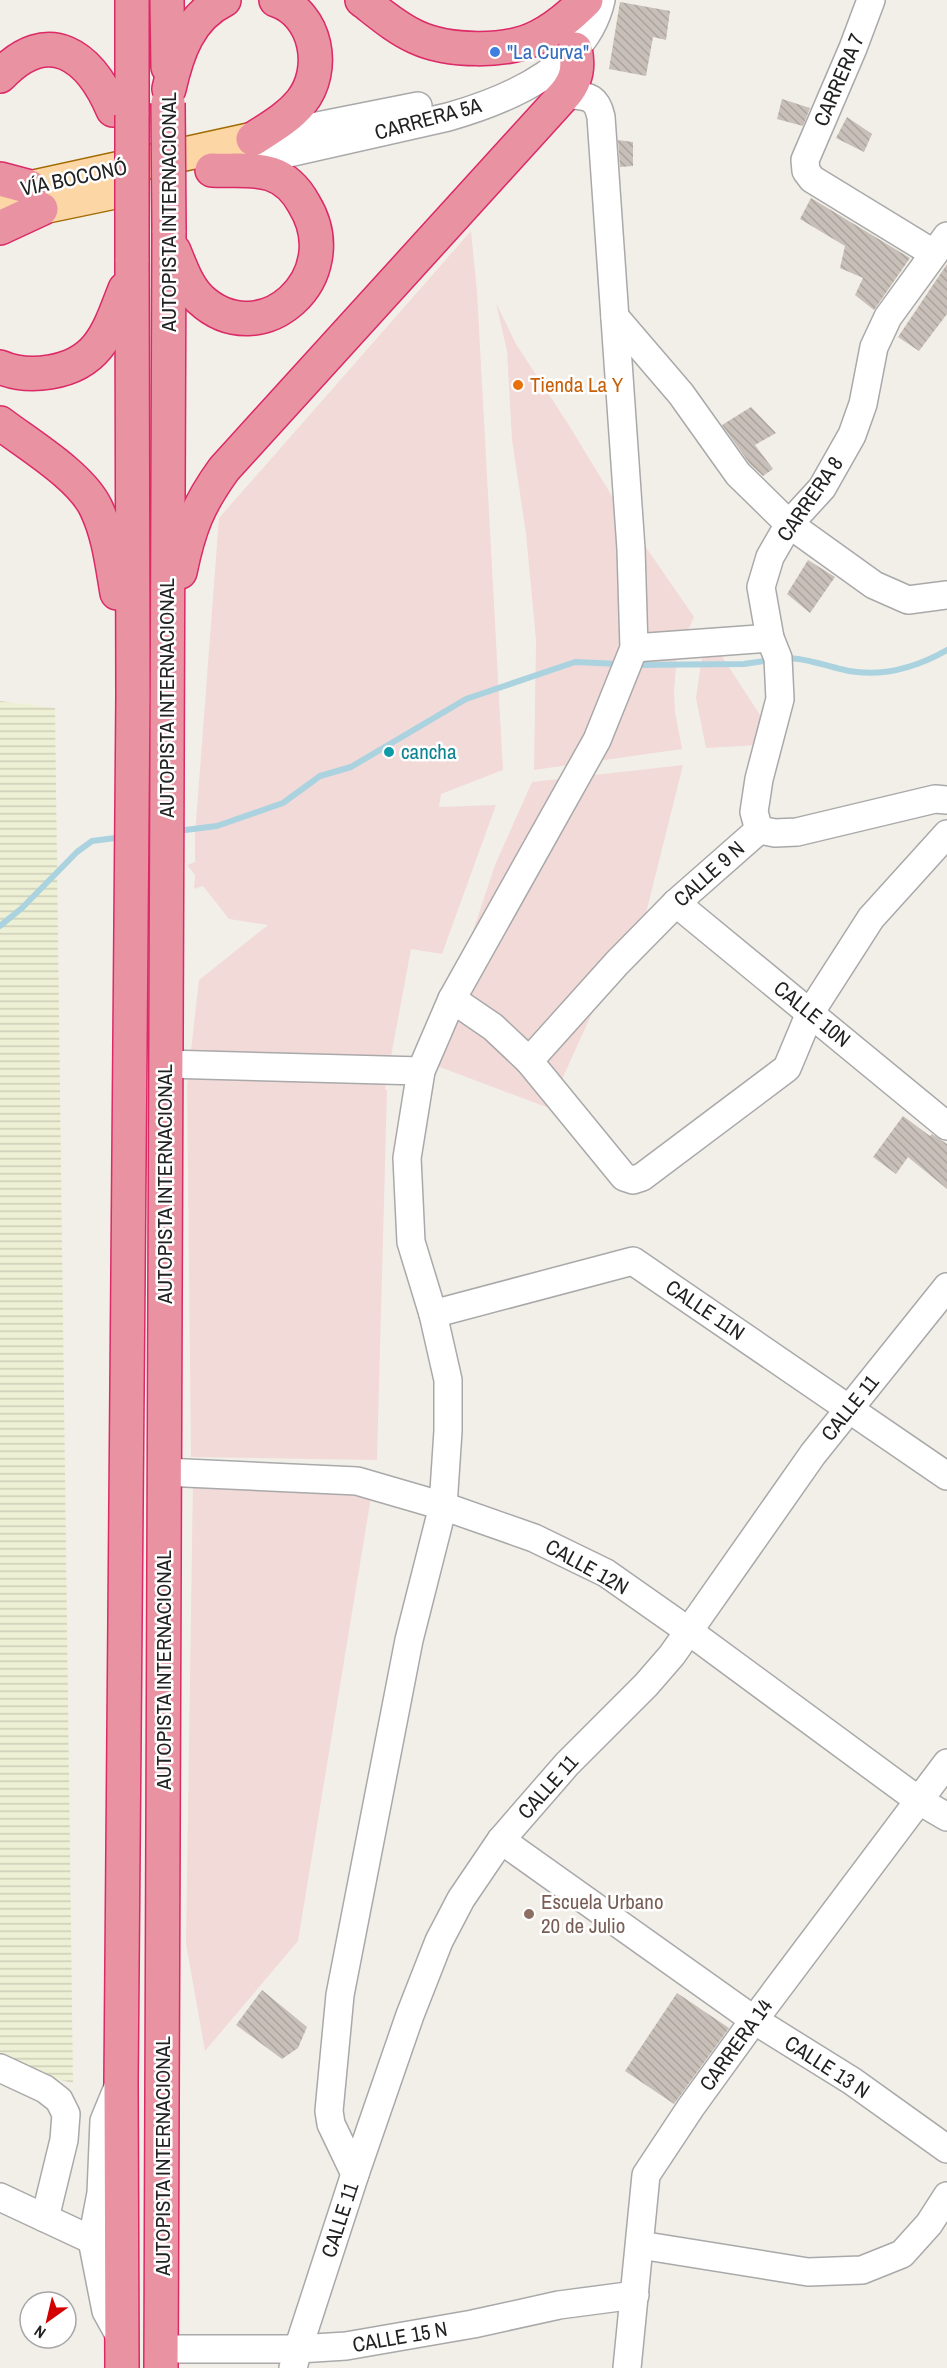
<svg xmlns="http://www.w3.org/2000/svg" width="947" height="2368" viewBox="0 0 947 2368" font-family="'Archivo Narrow',sans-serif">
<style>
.commercial{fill:#f2dad9}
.farmland{fill:url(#farmland-rules)}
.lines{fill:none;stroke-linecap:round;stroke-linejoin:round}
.stream{stroke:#aad3df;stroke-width:6}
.building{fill:url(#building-back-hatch)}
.minor-casing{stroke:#a9a9a9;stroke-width:30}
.major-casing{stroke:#a06b00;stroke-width:36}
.highway-casing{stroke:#dc2a67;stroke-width:36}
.minor{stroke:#fff;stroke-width:27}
.major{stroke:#fcd6a4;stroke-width:33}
.highway{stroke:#e892a2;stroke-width:33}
.highway-bridge-casing{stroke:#dc2a67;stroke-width:36;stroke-linecap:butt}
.highway-bridge{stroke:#e892a2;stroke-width:33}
.shop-dot{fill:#3f7fe0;stroke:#fff;stroke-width:2}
.food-dot{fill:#e8710a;stroke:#fff;stroke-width:2}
.culture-dot{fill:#0f9aa8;stroke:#fff;stroke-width:2}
.education-dot{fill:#8d6e63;stroke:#fff;stroke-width:2}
.labels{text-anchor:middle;stroke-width:5;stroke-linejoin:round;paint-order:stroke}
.shop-label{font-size:21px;fill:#366cbe;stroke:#fff;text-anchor:start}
.street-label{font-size:21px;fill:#222;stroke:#fff}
.food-label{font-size:21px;fill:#c56008;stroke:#fff;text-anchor:start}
.culture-label{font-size:21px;fill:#0d838f;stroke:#fff;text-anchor:start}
.education-label{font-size:21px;fill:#785e54;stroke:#fff;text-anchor:start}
</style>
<defs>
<pattern id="farmland-rules" width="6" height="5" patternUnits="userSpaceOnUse" patternTransform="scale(1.5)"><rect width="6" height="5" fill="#eef0d5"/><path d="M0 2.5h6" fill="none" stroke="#ccceb7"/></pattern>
<pattern id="building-back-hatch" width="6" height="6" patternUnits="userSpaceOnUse" patternTransform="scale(1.5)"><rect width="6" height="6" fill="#c7bfb8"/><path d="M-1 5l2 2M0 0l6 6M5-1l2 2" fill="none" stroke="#aba49e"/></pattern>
</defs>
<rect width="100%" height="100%" fill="#f2efe9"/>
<g class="commercial">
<polygon points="471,231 477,291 503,770 441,794 439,807 496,805 442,954 411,949 385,1089 387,1090 377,1460 191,1457 187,1086 199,980 268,925 229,919 203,886 194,889 195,875 187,865 195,862 195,835 219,518"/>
<polygon points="496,303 516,344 570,427 621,511 694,617 677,655 674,691 675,712 682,749 534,770 536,640 526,534 512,440 507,351"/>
<polygon points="708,635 779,744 706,748 696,698 701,663"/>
<polygon points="683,765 645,917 607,980 549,1108 429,1063 495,865 532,782"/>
<polygon points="193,1480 373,1485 298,1941 205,2051 186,1944"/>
</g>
<polygon class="farmland" points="0,701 55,708 73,2083 0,2065"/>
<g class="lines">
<g class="stream">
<path d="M786 658C808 658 828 667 849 671 884 677 917 667 947 650"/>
<polyline points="633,665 744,664 770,660"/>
<polyline points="177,831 217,826 283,803 320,776 351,767 466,699 575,662 620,664"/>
<polyline points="0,926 22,908 77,852 92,841 123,837"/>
</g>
</g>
<g class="building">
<polygon points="620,2 670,11 666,40 653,37 646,76 609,69"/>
<polygon points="782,99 810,108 803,126 777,119"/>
<polygon points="847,117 872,134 864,152 836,138"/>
<polygon points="618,140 633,142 633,166 620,167"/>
<polygon points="811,198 910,258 874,310 855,295 863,278 840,268 845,246 800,219"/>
<polygon points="947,264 947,314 919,351 898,337"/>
<polygon points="751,407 776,433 755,445 773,469 763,476 750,464 722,425"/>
<polygon points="808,560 835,577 810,613 787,594"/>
<polygon points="903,1116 930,1136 932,1134 947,1144 947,1189 908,1157 896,1174 873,1157"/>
<polygon points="262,1990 307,2027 298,2048 282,2059 236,2025"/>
<polygon points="677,1993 729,2028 674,2104 625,2071"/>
</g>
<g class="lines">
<defs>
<g id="minor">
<polyline points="871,0 853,48 805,160 806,171 812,179 933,253"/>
<polyline points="262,137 418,106"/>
<path d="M236 165 448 117C508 100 586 67 601 0"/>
<polyline points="615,317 681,394 738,474 789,524 874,585 908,600 947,595"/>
<polyline points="634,648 770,638"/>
<polyline points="759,830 754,812 759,779 780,699 778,658 770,638 761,587 770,557 789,524 822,488 852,435 863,404 874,347 888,317 947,236"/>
<polyline points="759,830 775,833 797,832 935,799 947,800"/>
<polyline points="676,903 947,1126"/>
<polyline points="452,999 493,1027 529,1061 624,1177 633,1180 642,1177 787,1068 810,1013 871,918 947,834"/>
<polyline points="529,1061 617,963 676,903 759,830"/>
<polyline points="166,1064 421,1071"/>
<polyline points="433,1314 633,1261 947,1476"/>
<polyline points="164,1472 357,1481 443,1506 534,1538 606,1573 690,1632 918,1800 947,1817"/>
<polyline points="501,1840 754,2020 852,2081 947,2149"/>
<polyline points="0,2068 45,2089 59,2100 66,2114 64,2140 45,2218"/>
<polyline points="118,2087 104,2121 101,2193 92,2240 106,2311 122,2340"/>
<path d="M355 2174 331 2124 329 2111 340 1995 409 1640 443 1506 448 1431V1380L433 1314 411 1242 407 1158 421 1071 452 999 597 740 634 648 631 549 601 117C596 94 586 97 565 94"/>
<polyline points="0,2197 92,2240"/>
<polyline points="640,2245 808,2272 862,2270 902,2254 929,2224 947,2196"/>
<polyline points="161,2349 298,2349 346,2346 473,2324 559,2305 635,2295"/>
<polyline points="293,2368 298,2349 355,2174 410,2015 439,1941 461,1899 501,1840 567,1764 646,1685 672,1655 813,1454 947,1287"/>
<polyline points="627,2368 646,2175 691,2107 754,2020 947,1763"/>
</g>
<g id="major">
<polyline points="2,194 253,139"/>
<polyline points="14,213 110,193"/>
</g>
<g id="highway">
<polyline points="132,0 132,115"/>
<polyline points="167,0 168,67"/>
<path d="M362 0C379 13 396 28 416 37 448 52 507 53 538 37 556 28 572 14 586 0"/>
<path d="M0 76C49 24 90 56 113 110"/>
<path d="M169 89C177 53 189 17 224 0"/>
<path d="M253 139C270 128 288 118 301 102 327 70 317 14 276 0"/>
<polyline points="0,179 30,187"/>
<polyline points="0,228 41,209"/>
<path d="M174 251C181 268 187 286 200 299 261 356 349 277 304 204 297 191 286 179 271 174 253 168 231 171 212 170"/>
<path d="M0 367C16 374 32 375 50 372 100 364 109 330 125 289"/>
<path d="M0 423C29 445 81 476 96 508 109 535 112 564 117 593"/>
<path d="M180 572C189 528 198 505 224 469L565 94C577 80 579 66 575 49"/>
<polyline points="122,2368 121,2082 133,696 132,259"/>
<polyline points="161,2368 169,230"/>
</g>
</defs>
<use href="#minor" class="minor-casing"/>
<use href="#major" class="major-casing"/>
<use href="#highway" class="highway-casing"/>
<use href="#minor" class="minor"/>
<use href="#major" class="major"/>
<use href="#highway" class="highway"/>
<defs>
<g id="highway-bridge">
<polyline points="168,103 169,230"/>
<polyline points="132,259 132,115"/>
</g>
</defs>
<use href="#highway-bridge" class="highway-bridge-casing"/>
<use href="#highway-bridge" class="highway-bridge"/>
</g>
<circle class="shop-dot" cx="495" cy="52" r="6"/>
<circle class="food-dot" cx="518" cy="385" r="6"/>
<circle class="culture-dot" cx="389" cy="752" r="6"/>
<circle class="education-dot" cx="529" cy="1914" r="6"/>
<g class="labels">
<g class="shop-label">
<text x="507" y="59">"La Curva"</text>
</g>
<g class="street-label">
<text transform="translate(839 80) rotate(-67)" y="7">CARRERA 7</text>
<text transform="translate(428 119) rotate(-15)" y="7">CARRERA 5A</text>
<text transform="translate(74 178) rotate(-12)" y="7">VÍA BOCONÓ</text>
<text transform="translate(169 212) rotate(-90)" y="7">AUTOPISTA INTERNACIONAL</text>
<text transform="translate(810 499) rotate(-55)" y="7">CARRERA 8</text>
<text transform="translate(167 698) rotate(-90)" y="7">AUTOPISTA INTERNACIONAL</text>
<text transform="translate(709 874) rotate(-42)" y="7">CALLE 9 N</text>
<text transform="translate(812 1014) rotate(39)" y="7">CALLE 10N</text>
<text transform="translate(165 1184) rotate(-90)" y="7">AUTOPISTA INTERNACIONAL</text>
<text transform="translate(705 1310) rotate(34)" y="7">CALLE 11N</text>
<text transform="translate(850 1408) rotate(-51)" y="7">CALLE 11</text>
<text transform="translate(587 1567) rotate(29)" y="7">CALLE 12N</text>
<text transform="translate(164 1670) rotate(-90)" y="7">AUTOPISTA INTERNACIONAL</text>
<text transform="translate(548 1787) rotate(-48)" y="7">CALLE 11</text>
<text transform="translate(736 2045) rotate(-54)" y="7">CARRERA 14</text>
<text transform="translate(827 2067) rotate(33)" y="7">CALLE 13 N</text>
<text transform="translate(163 2156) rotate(-90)" y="7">AUTOPISTA INTERNACIONAL</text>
<text transform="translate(340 2220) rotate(-72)" y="7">CALLE 11</text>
<text transform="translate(400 2337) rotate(-10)" y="7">CALLE 15 N</text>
</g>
<g class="food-label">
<text x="530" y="392">Tienda La Y</text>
</g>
<g class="culture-label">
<text x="401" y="759">cancha</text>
</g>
<g class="education-label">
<text x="541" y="1909">Escuela Urbano<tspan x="541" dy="24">20 de Julio</tspan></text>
</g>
</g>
<g transform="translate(48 2320) rotate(214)"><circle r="28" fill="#ffffff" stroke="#a7a7a7" stroke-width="1.5"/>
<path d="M0-4.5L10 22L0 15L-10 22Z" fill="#d40000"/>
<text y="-9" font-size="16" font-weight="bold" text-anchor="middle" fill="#222222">N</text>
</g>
</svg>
